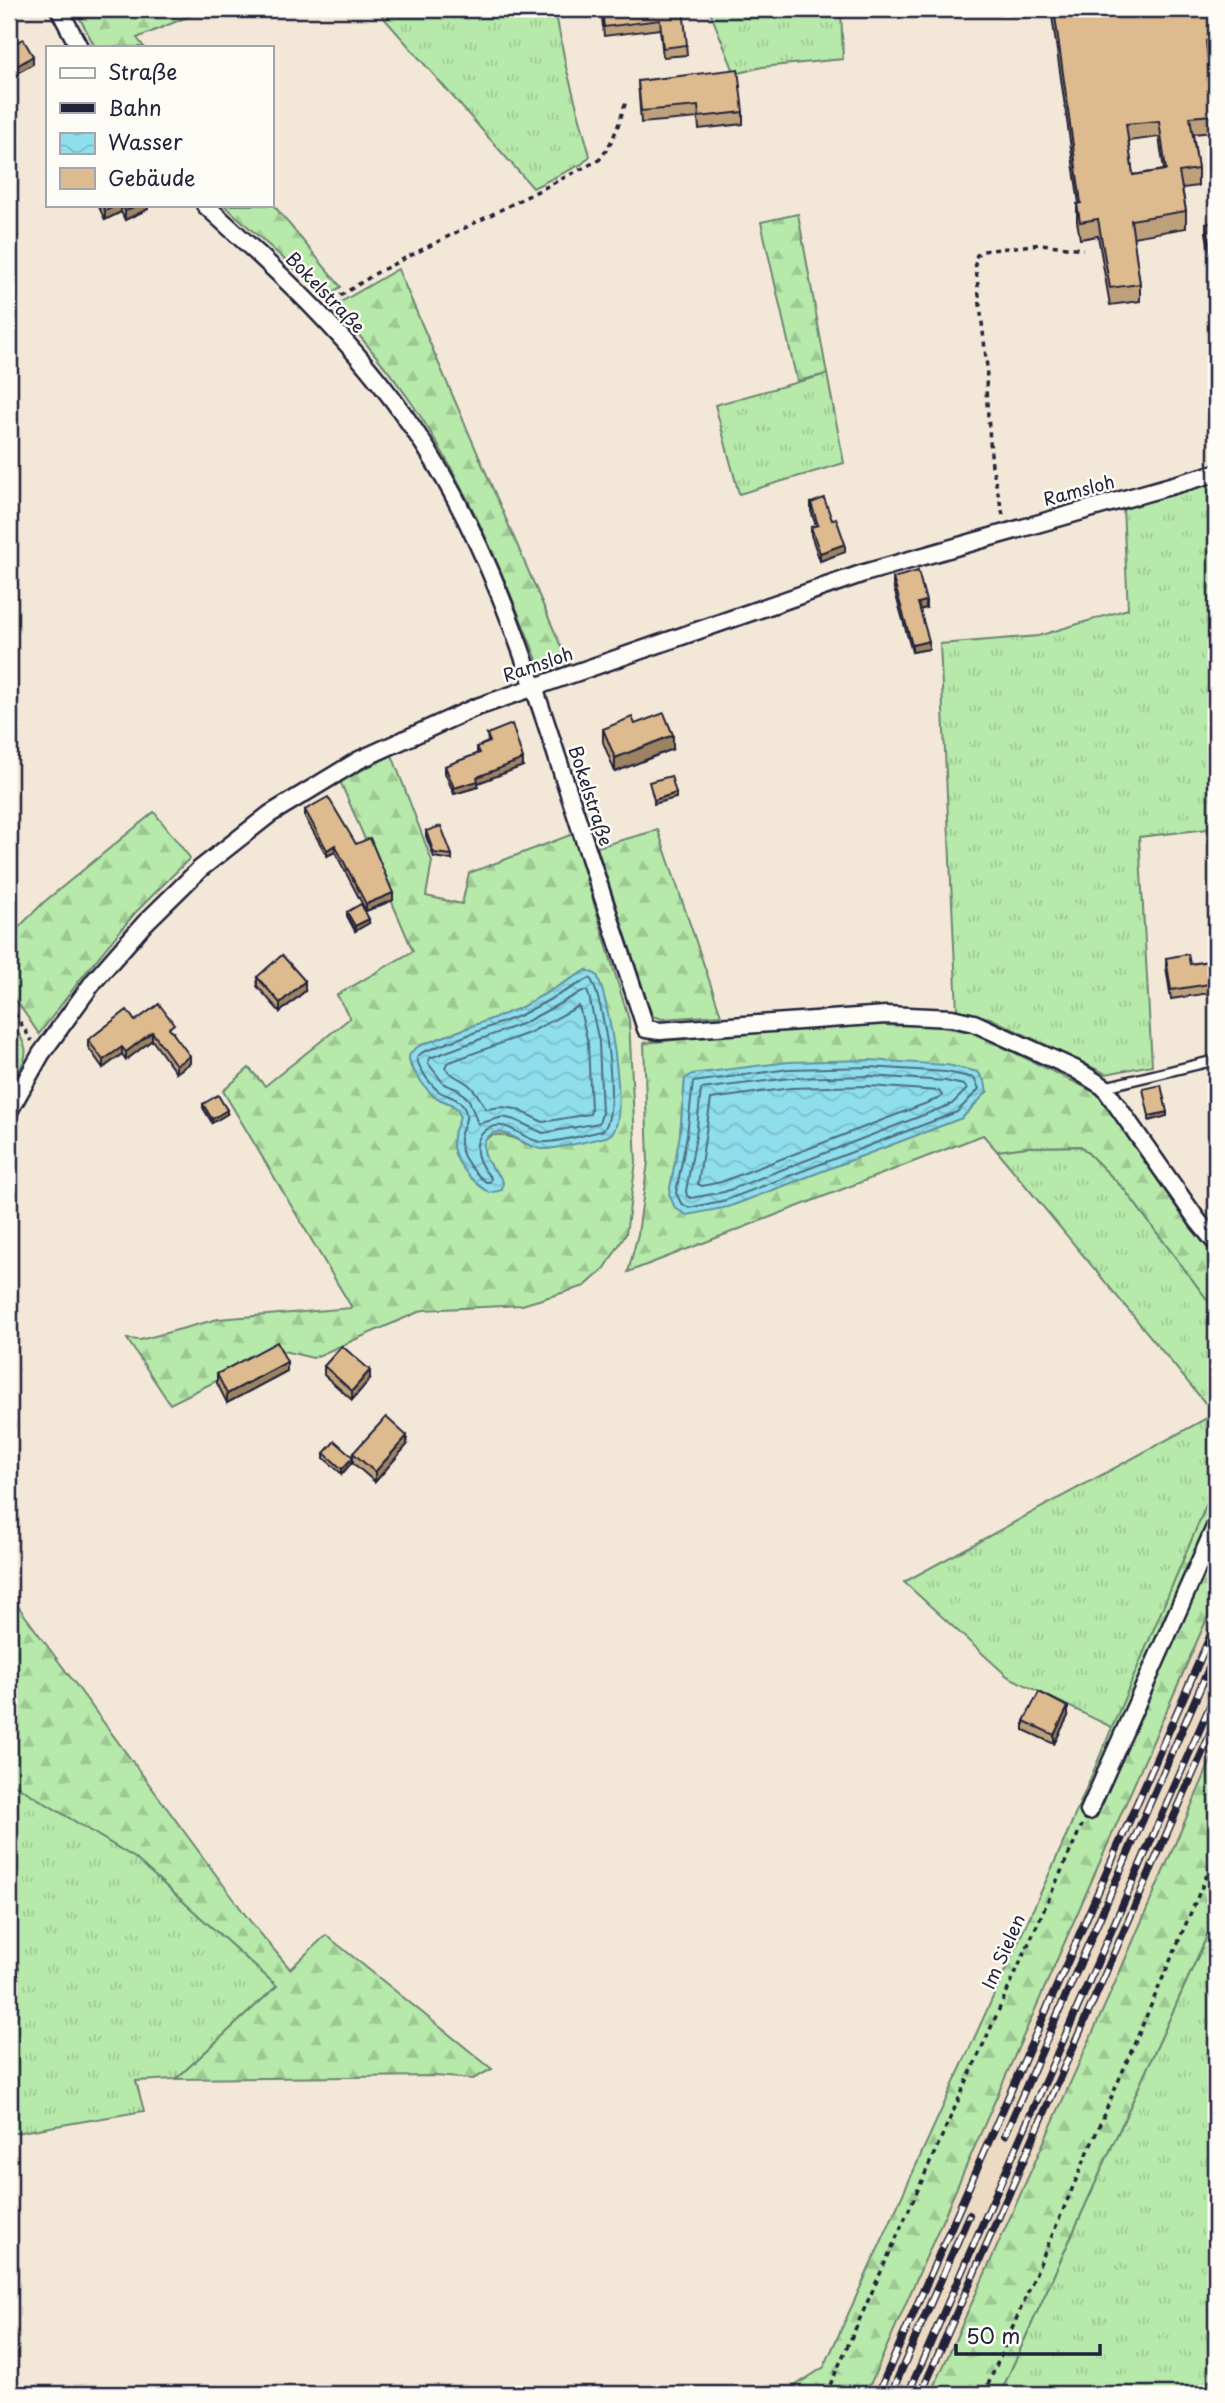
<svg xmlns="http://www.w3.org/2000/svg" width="1225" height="2403" viewBox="0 0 1225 2403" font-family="'Playpen Sans',sans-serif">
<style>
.built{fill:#ecdac2}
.grass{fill:url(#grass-tufts);stroke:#6c8672;stroke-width:2}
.forest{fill:url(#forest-firs);stroke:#6c8672;stroke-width:2;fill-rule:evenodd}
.water{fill:url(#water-waves);stroke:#6393a5;stroke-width:2}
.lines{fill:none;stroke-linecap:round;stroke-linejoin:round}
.shore{stroke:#4d6d81;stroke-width:2}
.service-casing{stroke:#22223b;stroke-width:13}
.minor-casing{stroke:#22223b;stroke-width:21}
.path{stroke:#22223b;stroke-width:3.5;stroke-dasharray:5 5;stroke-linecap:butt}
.service{stroke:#fdfcf7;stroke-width:8}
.minor{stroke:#fdfcf7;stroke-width:16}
.rail-casing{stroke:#22223b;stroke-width:8}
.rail{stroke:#fdfcf7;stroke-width:5;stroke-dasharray:16;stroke-linecap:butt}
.wall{fill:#bea17b;stroke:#22223b;stroke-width:2;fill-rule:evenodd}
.shaded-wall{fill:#9b8364;stroke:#22223b;stroke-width:2}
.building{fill:#ddbb8f;stroke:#22223b;stroke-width:2;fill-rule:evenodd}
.labels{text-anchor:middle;stroke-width:5;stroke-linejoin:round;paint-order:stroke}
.street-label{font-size:18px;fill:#22223b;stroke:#fdfcf7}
</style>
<defs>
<pattern id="grass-tufts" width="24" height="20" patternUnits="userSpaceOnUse" patternTransform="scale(1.75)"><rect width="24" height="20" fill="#b7e9aa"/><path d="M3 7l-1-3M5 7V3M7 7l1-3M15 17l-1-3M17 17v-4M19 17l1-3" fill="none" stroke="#9dc893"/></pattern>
<pattern id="forest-firs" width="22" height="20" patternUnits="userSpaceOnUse" patternTransform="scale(1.75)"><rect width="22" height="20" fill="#b7e9aa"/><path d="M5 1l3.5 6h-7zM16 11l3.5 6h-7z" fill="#9dc893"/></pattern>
<pattern id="water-waves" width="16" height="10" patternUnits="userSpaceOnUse" patternTransform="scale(1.75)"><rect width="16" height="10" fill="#8edeeb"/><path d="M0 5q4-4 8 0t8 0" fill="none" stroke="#7abeca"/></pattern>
</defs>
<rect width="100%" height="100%" fill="#f3e8d8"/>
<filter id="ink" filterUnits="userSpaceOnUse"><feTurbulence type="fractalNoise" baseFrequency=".0143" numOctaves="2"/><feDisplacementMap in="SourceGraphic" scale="14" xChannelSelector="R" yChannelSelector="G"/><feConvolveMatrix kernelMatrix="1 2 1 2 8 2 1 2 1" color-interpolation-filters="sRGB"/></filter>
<g filter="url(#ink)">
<polygon class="built" points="1216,1598 1216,1749 1115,1983 931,2394 866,2394"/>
<g class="grass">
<polygon points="376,9 555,9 566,67 590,156 582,164 533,188"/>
<polygon points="709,9 841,9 843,59 762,67 735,74"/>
<polygon points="827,374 844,463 739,494 715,405"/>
<polygon points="1216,481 1216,828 1139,837 1152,1065 1106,1074 990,1018 957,1011 940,644 1038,636 1128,609 1123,508"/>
<path d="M9 1019C33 1054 29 1052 9 1089Z"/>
<polygon points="1081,1146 1124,1189 1216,1311 1216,1482 1113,1728 1007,1676 904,1582 1209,1417 1211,1410 997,1151 1026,1147"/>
<polygon points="9,1781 135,1858 277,1986 176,2079 136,2081 144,2111 9,2134 9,2084 16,2079 9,2064 9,1980 19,1968 9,1960"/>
<polygon points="1216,1916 1216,2367 1205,2394 1000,2394"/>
</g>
<g class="forest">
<polygon points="75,9 206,9 137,38 144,47 95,47"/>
<polygon points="271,202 341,287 325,296 224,205 271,205"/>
<polygon points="798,214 827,374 797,381 761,222"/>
<path d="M398 269 569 665 556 670 537 660C502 571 465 481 411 402 387 368 361 337 334 306Z"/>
<path d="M392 755 432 861 426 896 462 904 469 873 573 834 629 1020 636 1162 626 1234 605 1268 585 1286 522 1305 423 1310 313 1358 279 1350 170 1404 127 1339 140 1340 218 1319 352 1308 223 1091 249 1068 265 1086 350 1018 337 995 413 951 340 781ZM587 970 525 1144C484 1120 468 1148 500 1176L459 1161 453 1137 460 1118 458 1111 451 1104 434 1097 411 1067 409 1059 419 1046 518 1009Z"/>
<polygon points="154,812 190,858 135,913 86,972 39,1034 9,990 9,937 44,902"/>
<polygon points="658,830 721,1015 662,1019 652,1016 597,847"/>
<path d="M833 1024H922L972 1032 1097 1093 1191 1228 1216 1252V1311L1124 1189 1081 1146 1026 1147 997 1151 983 1135 628 1272 638 1234 648 1162 644 1043ZM685 1079 987 1092 962 1118 728 1207 680 1134Z"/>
<polygon points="1216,1482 1216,1598 866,2394 782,2394 824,2367 1061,1848"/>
<polygon points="9,1594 250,1921 290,1969 326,1935 492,2069 473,2079 434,2076 176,2079 277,1986 135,1858 9,1781"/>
<polygon points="1216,1749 1216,1916 1000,2394 931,2394 1115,1983"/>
</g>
<g class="water">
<path d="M587 970 597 975C609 1001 627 1107 614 1131 613 1133 608 1136 606 1137 591 1140 554 1150 541 1149 525 1148 500 1120 486 1139 482 1145 484 1154 487 1160 491 1169 499 1173 503 1182L502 1190 490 1193C472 1182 450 1160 453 1137 454 1128 463 1120 458 1111 453 1102 443 1102 435 1097 428 1092 408 1066 409 1057 410 1051 415 1049 419 1046L518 1009Z"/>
<polygon points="870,1060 947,1065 978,1072 985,1082 987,1092 962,1118 728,1207 687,1215 675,1208 669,1194 680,1134 685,1079 692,1074 789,1062"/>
</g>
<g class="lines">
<g class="shore">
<path d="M590 978C604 997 622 1118 602 1131 586 1134 557 1143 542 1142 522 1141 507 1116 486 1130 481 1134 478 1138 477 1144 475 1157 483 1170 491 1178L490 1182H486C474 1173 458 1155 460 1137 462 1126 471 1118 463 1106 457 1097 449 1097 440 1092 432 1087 417 1067 417 1057L423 1052 521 1015Z"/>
<polygon points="583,991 587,991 589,996 599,1042 602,1114 599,1123 543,1133 515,1120 503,1117 478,1124 469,1100 459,1090 444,1084 428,1063 430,1058 524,1023"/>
<path d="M579 1006 588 1043 591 1110 590 1114 543 1122 516 1109 501 1107 486 1109C481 1101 477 1092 469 1085 461 1078 452 1077 445 1068L447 1063 529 1033Z"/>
<polygon points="870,1067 946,1072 974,1078 979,1089 957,1112 726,1200 689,1208 681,1203 676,1193 687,1135 693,1082 789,1069"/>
<polygon points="870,1076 945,1081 964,1085 967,1089 952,1104 724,1192 691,1198 687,1196 686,1191 696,1136 701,1089 790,1078"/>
<polygon points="869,1086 939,1091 942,1095 940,1098 721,1182 702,1186 698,1184 711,1099 791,1088"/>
</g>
<defs>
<polyline id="service" points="1104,1087 1216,1060"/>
<g id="minor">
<polyline points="59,9 79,47"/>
<path d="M205 205C282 275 354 341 413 428 484 532 524 654 562 772 590 858 618 943 646 1029L660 1031 886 1015 952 1018 974 1023 1075 1069 1104 1087 1198 1221 1216 1243"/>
<polyline points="9,1111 41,1054 94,981 145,923 200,869 270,814 359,760 474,708 864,573 1216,473"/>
<polyline points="1089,1811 1216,1525"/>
</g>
</defs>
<use href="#service" class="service-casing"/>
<use href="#minor" class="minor-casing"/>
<g class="path">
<path d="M332 301 378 272 599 160C614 142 619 123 626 101"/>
<polyline points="1003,515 992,466 986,390 987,367 975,260 977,255 983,251 1041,244 1083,249"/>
<polyline points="9,1005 32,1041"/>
<polyline points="826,2394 1082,1825"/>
<polyline points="984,2394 1216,1854"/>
</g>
<use href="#service" class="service"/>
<use href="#minor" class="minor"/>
<defs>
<g id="rail">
<polyline points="1005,2135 1216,1652"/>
<polyline points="878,2394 1216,1623"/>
<polyline points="891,2394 969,2215"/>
<polyline points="908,2394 1216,1692"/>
<polyline points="921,2394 1216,1721"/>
</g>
</defs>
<use href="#rail" class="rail-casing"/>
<use href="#rail" class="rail"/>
</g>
<g class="wall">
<polygon points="601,9 683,9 687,55 663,57 660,29 604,36"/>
<path d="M1051 9H1216V26H1214L1215 57H1208L1213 115V132L1193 134 1198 169V186L1182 188 1186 211V228L1133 237 1140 284V301L1110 305 1098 236 1080 239 1077 221V204H1079ZM1159 137 1164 170 1133 175 1128 141Z"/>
<polygon points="638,81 743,112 743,124 699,129 698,118 641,123"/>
<polygon points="98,205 148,205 148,209 125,220 121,212 105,220"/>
<polygon points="1216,221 1216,276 1215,277 1206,233 1206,224"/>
<polygon points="811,503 832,520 845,552 820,561 811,535 811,527 816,526 811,511"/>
<polygon points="893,578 926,608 920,610 929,649 912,652 893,585"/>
<polygon points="635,724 673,749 615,772 603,742 603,729"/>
<polygon points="487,734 523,766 478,783 478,787 454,794 445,773 445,766 477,754 477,747 488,742"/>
<polygon points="305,810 356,844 393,900 366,911 335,852 327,856 305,817"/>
<polygon points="426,831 452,855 452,860 434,857 426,836"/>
<polygon points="347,912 369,923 355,931 347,916"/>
<polygon points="1166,958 1190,964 1216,960 1216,992 1171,999 1166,967"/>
<polygon points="257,977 305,991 280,1012 257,986"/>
<polygon points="135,1021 174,1032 173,1033 190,1063 176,1073 152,1040 126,1060 122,1054 103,1068 88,1047 88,1040"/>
<polygon points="203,1104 227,1114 212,1123 203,1108"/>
<polygon points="324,1366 370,1379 352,1400 324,1375"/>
<polygon points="287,1371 227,1403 217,1383 217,1374"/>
<polygon points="407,1445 375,1482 353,1463 353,1461 342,1474 324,1458 324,1453 353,1456 353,1453"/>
<polygon points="1068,1716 1054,1744 1024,1730 1024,1721"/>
</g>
<g class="shaded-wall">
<polygon points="33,56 33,64 9,78 9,71"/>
<polygon points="117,205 121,205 121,212 105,220 105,211"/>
<polygon points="137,205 148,205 148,209 125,220 125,211"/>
<polygon points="845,544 845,552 820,561 820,553"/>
<polygon points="926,601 926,608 918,610 918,603"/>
<polygon points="929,641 929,649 912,652 912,645"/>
<polygon points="673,735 673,749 615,772 615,758"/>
<polygon points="523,759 523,766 478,783 478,787 454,794 454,788 477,777"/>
<polygon points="676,793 676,798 654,804 654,800"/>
<polygon points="335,845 335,852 327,856 327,850"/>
<polygon points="393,893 393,900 366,911 366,904"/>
<polygon points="369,919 369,923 355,931 355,926"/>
<polygon points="305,981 305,991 280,1012 280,1003"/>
<polygon points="152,1032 152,1040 126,1060 126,1052"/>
<polygon points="122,1047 122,1054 103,1068 103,1060"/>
<polygon points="190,1056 190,1063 176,1073 176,1065"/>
<polygon points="227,1110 227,1114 212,1123 212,1119"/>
<polygon points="1167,1112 1167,1116 1149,1121 1149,1116"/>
<polygon points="287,1362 287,1371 227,1403 227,1394"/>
<polygon points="370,1370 370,1379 352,1400 352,1391"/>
<polygon points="407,1436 407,1445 375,1482 375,1472"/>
<polygon points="353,1457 353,1461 342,1474 342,1469"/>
<polygon points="1068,1707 1068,1716 1054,1744 1054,1735"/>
</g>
<g class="building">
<polygon points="602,9 683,9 687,45 663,48 660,20 604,27"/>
<path d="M1054 9H1216L1213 10 1215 40 1206 41 1213 115 1190 117 1198 169 1179 172 1186 211 1131 220 1140 284 1110 288 1098 219 1080 222 1077 204 1081 203ZM1159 121 1166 170 1133 175 1126 124Z"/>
<polygon points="23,39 33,56 9,71 9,47"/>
<polygon points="738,69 743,112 699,117 698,106 641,111 638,81"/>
<polygon points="102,205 117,205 105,211"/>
<polygon points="122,205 137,205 125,211"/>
<polygon points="1216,221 1216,267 1215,267 1206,224"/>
<polygon points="824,498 832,520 836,518 845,544 820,553 811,527 818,525 811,503"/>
<polygon points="918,571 926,601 918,603 929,641 912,645 893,578"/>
<polygon points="664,713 673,735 615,758 603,729 632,717 635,724"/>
<polygon points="512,724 523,759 477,777 478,781 454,788 445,766 480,753 477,747 490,742 487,734"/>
<polygon points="671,776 676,793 654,800 649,782"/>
<polygon points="328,797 356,844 370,838 393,893 366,904 335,845 327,850 305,810"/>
<polygon points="441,826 452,855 434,853 426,831"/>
<polygon points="361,904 369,919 355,926 347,912"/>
<polygon points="1188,954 1190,964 1216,960 1216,983 1171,990 1166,958"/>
<polygon points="282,955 305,981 280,1003 257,977"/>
<polygon points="159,1004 174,1024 169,1028 190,1056 176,1065 152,1032 126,1052 122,1047 103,1060 88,1040 127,1010 135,1021"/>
<polygon points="1161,1085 1167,1112 1149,1116 1143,1089"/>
<polygon points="218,1095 227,1110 212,1119 203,1104"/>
<polygon points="277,1342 287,1362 227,1394 217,1374"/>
<polygon points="342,1346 370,1370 352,1391 324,1366"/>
<polygon points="386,1417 407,1436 375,1472 353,1453"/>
<polygon points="335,1441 353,1457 342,1469 324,1453"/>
<polygon points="1039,1692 1068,1707 1054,1735 1024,1721"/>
</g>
</g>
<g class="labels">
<g class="street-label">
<text transform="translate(325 293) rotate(46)" y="6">Bokelstraße</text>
<text transform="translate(1079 491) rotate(-15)" y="6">Ramsloh</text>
<text transform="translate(538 665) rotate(-19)" y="6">Ramsloh</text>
<text transform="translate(590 796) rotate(72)" y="6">Bokelstraße</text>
<text transform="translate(1004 1952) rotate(-66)" y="6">Im Sielen</text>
</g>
</g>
<rect width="1225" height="2403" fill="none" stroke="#fdfcf7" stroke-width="35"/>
<rect x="18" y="18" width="1190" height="2368" fill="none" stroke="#22223b" stroke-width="2.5" filter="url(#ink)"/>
<rect x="46" y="46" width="228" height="161" fill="#fdfcf7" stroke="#a5a5ac" stroke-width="2"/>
<rect x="60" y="68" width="35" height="10" fill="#fdfcf7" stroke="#a5a5ac" stroke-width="2"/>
<text x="108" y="80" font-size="21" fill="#22223b">Straße</text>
<rect x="60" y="103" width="35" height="10" fill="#22223b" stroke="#a5a5ac" stroke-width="2"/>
<text x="108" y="116" font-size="21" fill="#22223b">Bahn</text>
<rect x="60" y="133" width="35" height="21" fill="url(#water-waves)" stroke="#a5a5ac" stroke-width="2"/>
<text x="108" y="150" font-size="21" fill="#22223b">Wasser</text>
<rect x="60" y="168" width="35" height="21" fill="#ddbb8f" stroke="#a5a5ac" stroke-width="2"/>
<text x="108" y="186" font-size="21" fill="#22223b">Gebäude</text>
<path d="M956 2344v10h144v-10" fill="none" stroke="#22223b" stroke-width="3.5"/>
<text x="966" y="2344" font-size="21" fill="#22223b" stroke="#fdfcf7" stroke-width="5" paint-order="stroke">50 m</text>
</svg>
